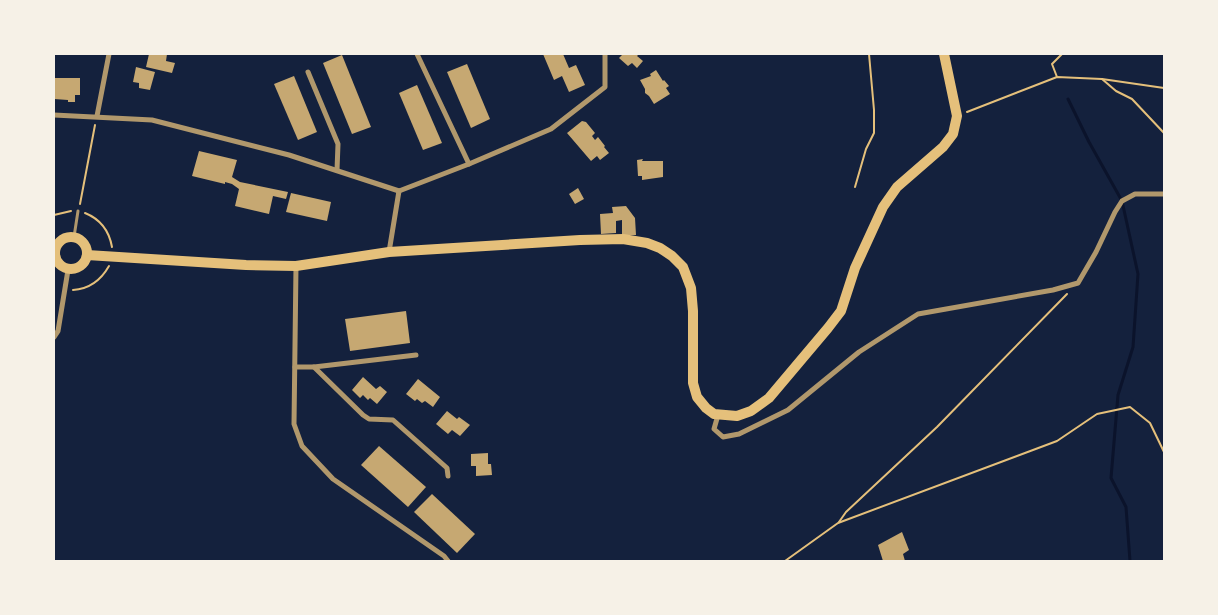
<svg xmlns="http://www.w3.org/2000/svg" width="1218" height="615" viewBox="0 0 1218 615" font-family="Signika,sans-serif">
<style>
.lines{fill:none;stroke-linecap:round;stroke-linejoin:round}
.stream{stroke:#0b132b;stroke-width:3}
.building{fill:#c6a872}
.path{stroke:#e5c07b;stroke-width:2}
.service{stroke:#b1986c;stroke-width:3}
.minor{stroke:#b1986c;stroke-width:5}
.primary{stroke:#e5c07b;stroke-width:10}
</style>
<rect width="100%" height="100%" fill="#14213d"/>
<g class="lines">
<polyline class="stream" points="1068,99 1089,142 1122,201 1138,274 1133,347 1118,395 1111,478 1126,507 1130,561"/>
</g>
<g class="building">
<polygon points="149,54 167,54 166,61 175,63 172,73 146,67"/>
<polygon points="543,54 563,54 569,68 576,65 585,85 569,92 562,76 554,80"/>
<polygon points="623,54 639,54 637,56 643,61 637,68 632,63 628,66 619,58"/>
<polygon points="342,55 371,127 352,134 323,63"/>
<polygon points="467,64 490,119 471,128 447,72"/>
<polygon points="136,67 155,72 150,90 139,88 139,83 133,82"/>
<polygon points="656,70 663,81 664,80 669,86 666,88 670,94 654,104 649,96 645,93 645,89 640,80 651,76 650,74"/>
<polygon points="294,76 317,132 298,140 274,84"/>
<polygon points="54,78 80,78 80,95 75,95 75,102 68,102 68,100 54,99"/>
<polygon points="417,85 442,143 423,150 399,93"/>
<polygon points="582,121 586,122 595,133 592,136 595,140 598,137 605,146 604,147 609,153 600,160 597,156 591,161 567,133"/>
<polygon points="199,151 237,160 232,177 240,182 288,192 286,199 273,196 269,214 235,206 239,189 232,184 225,182 225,184 192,176"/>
<polygon points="643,159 642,161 663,161 663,177 642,180 642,176 638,176 637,160"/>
<polygon points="578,188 584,199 575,204 569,194"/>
<polygon points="291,193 331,202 327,221 286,212"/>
<polygon points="626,206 635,218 636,235 622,235 622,220 616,221 616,233 601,234 600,214 613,213 612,207"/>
<polygon points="406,311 410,343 350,351 345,319"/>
<polygon points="363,377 376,389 380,386 387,392 377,404 370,398 368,400 363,395 360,398 352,390"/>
<polygon points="418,379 440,397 433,407 425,401 422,403 417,399 415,401 406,394"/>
<polygon points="447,411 457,419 459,417 470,425 460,436 452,430 448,434 436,424"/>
<polygon points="379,446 426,487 408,507 361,465"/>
<polygon points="488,453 488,464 491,464 492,475 476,476 476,466 471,466 471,454"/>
<polygon points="432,494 475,534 457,553 414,512"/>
<polygon points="902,532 909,550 903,554 905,561 883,561 878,545"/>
</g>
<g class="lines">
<g class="path">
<polyline points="1057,77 1052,64 1062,54"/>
<polyline points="1102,79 1116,91 1132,99 1164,133"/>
<polyline points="967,112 1057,77 1102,79 1164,88"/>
<polyline points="855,187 866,149 874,133 874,110 869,54"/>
<polyline points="80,204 95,125"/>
<path d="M85 213C100 219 109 230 112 247"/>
<polyline points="54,215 71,211"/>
<path d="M73 290C90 289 101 280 109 266"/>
<polyline points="839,522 846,512 937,427 1067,294"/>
<polyline points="785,561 838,523 1057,441 1097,414 1130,407 1150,423 1164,452"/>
</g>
<polyline class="service" points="74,237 78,211"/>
<g class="minor">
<polyline points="417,54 469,164"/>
<polyline points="308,72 338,144 337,170"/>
<polyline points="54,115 152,120 289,155 399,191 469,164 551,129 605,87 605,54"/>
<polyline points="97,116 109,54"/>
<polyline points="389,252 399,191"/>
<polyline points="296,266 294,424 302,446 333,479 444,556 448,561"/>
<polyline points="54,337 58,331 68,270"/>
<polyline points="295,367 314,367 363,415 369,419 393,420 447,468 448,476"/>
<polyline points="314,367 416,355"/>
<polyline points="718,415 714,429 723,437 739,434 788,410 859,352 918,314 1053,290 1078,283 1096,252 1115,212 1122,201 1135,194 1164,194"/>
</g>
<g class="primary">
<circle cx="71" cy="253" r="16"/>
<polyline points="87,255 246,265 296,266 389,252 580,240 623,239 647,243 660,248 672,256 683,267 691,288 693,311 693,383 697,397 706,408 714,414 737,416 751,411 769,398 828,328 841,311 855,268 883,207 897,187 943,147 953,134 957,116 944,54"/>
</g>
</g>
<rect width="1218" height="615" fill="none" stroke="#f6f1e7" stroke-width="110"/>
</svg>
